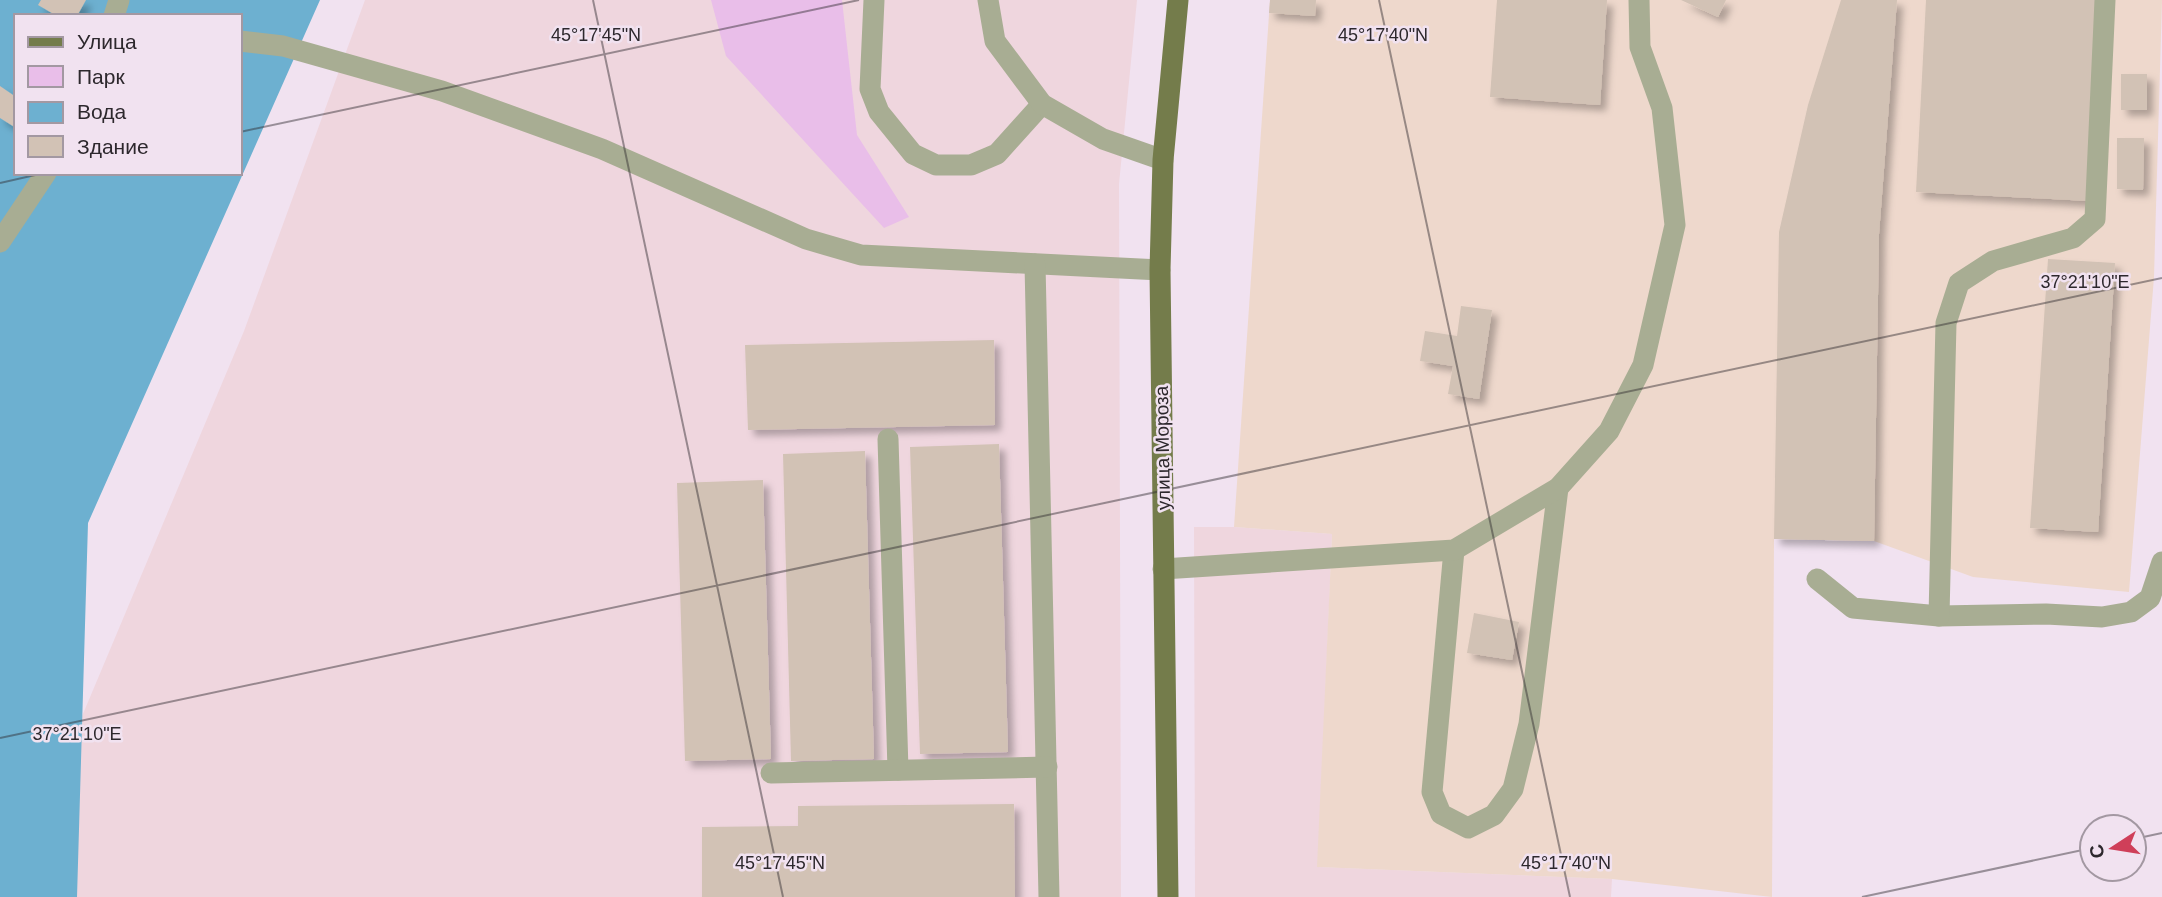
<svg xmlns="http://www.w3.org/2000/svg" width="2162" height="897" viewBox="0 0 2162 897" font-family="Arial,sans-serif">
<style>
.commercial{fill:#efd6de}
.industrial{fill:#eed8cc}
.green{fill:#e9bee9}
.water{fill:#6db0d0;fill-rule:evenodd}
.building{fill:#d2c2b5;filter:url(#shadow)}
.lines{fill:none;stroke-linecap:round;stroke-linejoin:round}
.minor{stroke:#a8ad93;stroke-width:21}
.major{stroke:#747c4b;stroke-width:21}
.ticks{fill:none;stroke:#2d282d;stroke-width:2;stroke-opacity:0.45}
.labels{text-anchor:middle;stroke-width:5;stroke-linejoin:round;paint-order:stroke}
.street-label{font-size:19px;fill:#2d282d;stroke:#f1e2f0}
.ticks-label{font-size:18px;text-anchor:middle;fill:#2d282d;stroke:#f1e2f0;stroke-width:5;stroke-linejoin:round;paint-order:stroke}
</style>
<defs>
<filter id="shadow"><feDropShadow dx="6" dy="6" stdDeviation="3.5" flood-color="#0004"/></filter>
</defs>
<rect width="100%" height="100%" fill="#f1e2f0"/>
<g class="commercial">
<polygon points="365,0 1137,0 1119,184 1121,897 6,897 244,331"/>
<polygon points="1194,527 1234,527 1332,534 1318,867 1612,879 1611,897 1195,897"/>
</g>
<polygon class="industrial" points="1270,0 2162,0 2154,277 2129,592 1973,577 1874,541 1774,539 1772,897 1612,879 1317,867 1332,534 1234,527"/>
<polygon class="green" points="711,0 842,0 857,135 909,217 884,228 726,56"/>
<path class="water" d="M0 0H320L88 523 77 897H0ZM16 16H240V173H16Z"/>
<g class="building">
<polygon points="41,0 86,0 77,16 57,16 38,5"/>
<polygon points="1270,0 1316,0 1315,16 1269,13"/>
<polygon points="1497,0 1607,0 1600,105 1490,97"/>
<polygon points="1681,0 1726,0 1718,17"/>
<polygon points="1841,0 1897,0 1879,234 1874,541 1774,539 1779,232 1808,105"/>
<polygon points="1926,0 2099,0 2089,201 1916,192"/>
<rect x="2121" y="74" width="26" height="36"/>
<polygon points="0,86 16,97 16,128 0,118"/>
<polygon points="2117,138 2144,138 2143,190 2117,189"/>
<polygon points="2048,259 2115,263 2098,532 2030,528"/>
<polygon points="1461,306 1492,310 1479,399 1448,394 1453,366 1420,361 1425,331 1457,336"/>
<polygon points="994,340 995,425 748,430 745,345"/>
<polygon points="999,444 1008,752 920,754 910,447"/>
<polygon points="865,451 874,759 791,761 783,454"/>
<polygon points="763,480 771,759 685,761 677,483"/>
<polygon points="1474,613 1519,622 1512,660 1467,653"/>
<polygon points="1014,804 1015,897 702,897 702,827 798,826 798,806"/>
</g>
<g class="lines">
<g class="minor">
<polyline points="874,0 870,89 879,112 913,154 936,165 971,165 997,154 1042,104"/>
<polyline points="988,0 995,41 1042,104 1103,139 1163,160"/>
<polyline points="114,16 119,0"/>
<polyline points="240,41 283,46 442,91 602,149 806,239 861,255 1160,270"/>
<polyline points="0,242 46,173"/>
<polyline points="1035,264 1049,897"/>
<polyline points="888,439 898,770"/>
<polyline points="1454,550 1432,792 1441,814 1468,828 1494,815 1513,789 1529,724 1558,488"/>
<polyline points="1163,569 1454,550 1558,488 1609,431 1643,365 1675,225 1662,108 1640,47 1639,0"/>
<polyline points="1817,579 1853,608 1939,616 2046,614 2102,617 2131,612 2150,598 2162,562"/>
<polyline points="1939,616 1946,323 1959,283 1993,261 2073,238 2095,219 2105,0"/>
<polyline points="771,773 1047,767"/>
</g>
<polyline class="major" points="1168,897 1160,270 1163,160 1178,0"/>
</g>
<path class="ticks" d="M593 0 783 897M1379 0 1570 897M240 132 859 0M0 183 44 173M0 738 2162 278M2134 839 2162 833M1862 897 2092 848"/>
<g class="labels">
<g class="street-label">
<text transform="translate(1162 448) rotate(-91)" y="7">улица Мороза</text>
</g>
</g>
<g class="ticks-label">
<text x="596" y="41">45°17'45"N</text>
<text x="1383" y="41">45°17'40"N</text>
<text x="2085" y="288">37°21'10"E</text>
<text x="77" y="740">37°21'10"E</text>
<text x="780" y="869">45°17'45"N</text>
<text x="1566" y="869">45°17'40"N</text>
</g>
<rect x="14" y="14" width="228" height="161" fill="#f1e2f0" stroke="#a398a2" stroke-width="2"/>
<rect x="28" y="37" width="35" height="10" fill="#747c4b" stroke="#a398a2" stroke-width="2"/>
<text x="77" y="49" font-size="21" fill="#2d282d">Улица</text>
<rect x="28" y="66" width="35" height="21" fill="#e9bee9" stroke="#a398a2" stroke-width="2"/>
<text x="77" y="84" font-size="21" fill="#2d282d">Парк</text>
<rect x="28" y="102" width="35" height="21" fill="#6db0d0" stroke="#a398a2" stroke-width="2"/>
<text x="77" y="119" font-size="21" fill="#2d282d">Вода</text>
<rect x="28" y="136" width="35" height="21" fill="#d2c2b5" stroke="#a398a2" stroke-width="2"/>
<text x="77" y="154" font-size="21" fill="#2d282d">Здание</text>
<g transform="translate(2113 848) rotate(258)"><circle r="33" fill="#f1e2f0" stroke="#a398a2" stroke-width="2"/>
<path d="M0-5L12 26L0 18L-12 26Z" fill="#cf3f59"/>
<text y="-10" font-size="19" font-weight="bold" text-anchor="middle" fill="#2d282d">С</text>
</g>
</svg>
